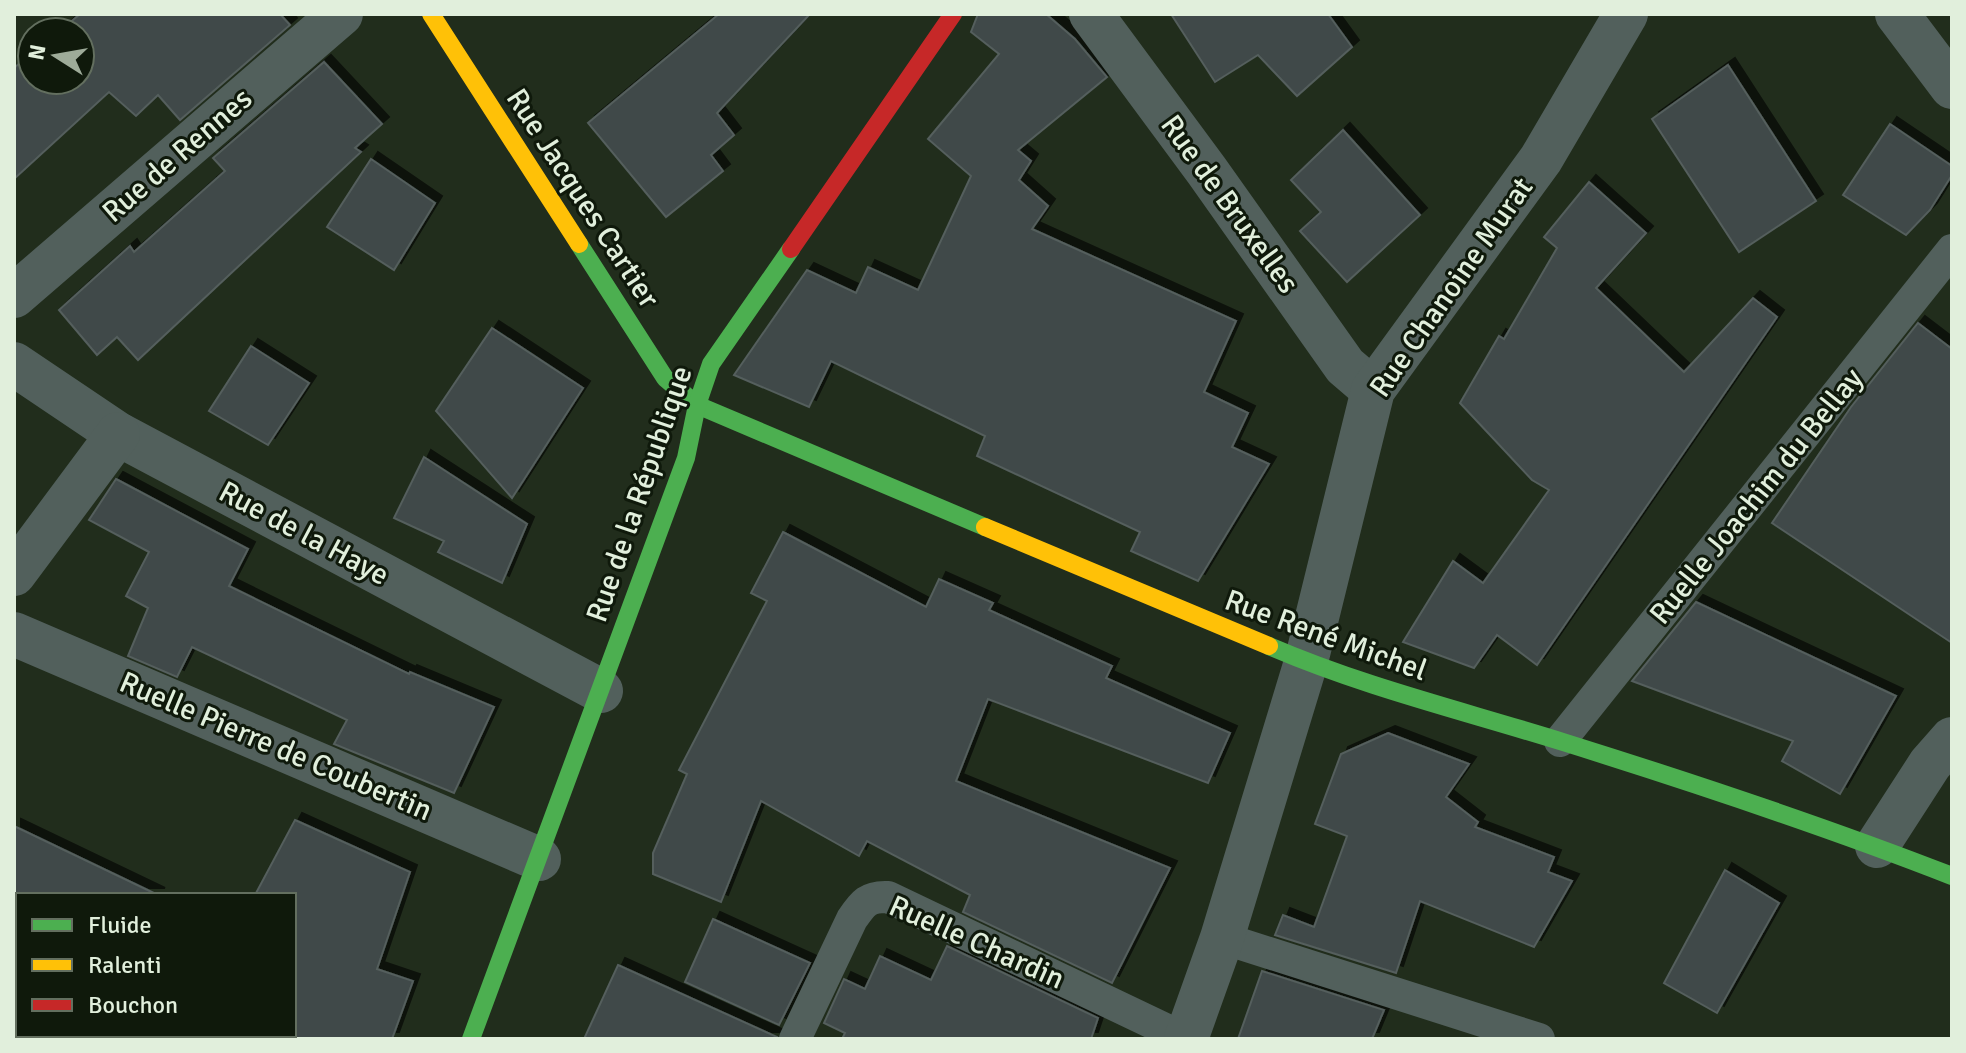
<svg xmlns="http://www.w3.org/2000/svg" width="1966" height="1053" viewBox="0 0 1966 1053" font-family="Signika,sans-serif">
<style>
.building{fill:#404a49;stroke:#545e5d;stroke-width:2;filter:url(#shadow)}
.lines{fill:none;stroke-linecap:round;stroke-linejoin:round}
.lane{stroke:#52605c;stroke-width:32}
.street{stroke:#52605c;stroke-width:44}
.fast{stroke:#4caf50;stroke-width:18}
.slow{stroke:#ffc107;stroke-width:18}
.jam{stroke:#c62828;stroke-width:18}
.labels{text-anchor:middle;stroke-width:6;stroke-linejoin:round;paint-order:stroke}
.street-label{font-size:30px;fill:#e1efdc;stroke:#0f190b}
</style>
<defs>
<filter id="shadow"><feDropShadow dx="7" dy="-7" stdDeviation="0" flood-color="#0009"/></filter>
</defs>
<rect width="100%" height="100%" fill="#212d1c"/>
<g class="building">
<polygon points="80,14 280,14 290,25 180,120 158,95 136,116 109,92 14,179 14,68 32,53 32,80 80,80 80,32 59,32"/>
<polygon points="719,14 810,14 717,113 734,135 711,155 723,171 666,217 588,123"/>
<polygon points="978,14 1046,14 1075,39 1107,77 1018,150 1031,161 1019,180 1048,206 1032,229 1236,321 1204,392 1248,413 1232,447 1269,464 1198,581 1131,551 1140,532 977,456 985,436 831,361 809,407 734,375 807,270 856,293 868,267 918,290 971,176 928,139 999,54 971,32"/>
<polygon points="1171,14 1328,14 1352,47 1297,96 1258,55 1215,82"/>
<polygon points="324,62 382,124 355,148 361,152 138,360 117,337 97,355 59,310 130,246 134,252 225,171 213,158"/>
<polygon points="1728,65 1816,201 1739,252 1652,119"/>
<polygon points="1890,124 1952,166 1952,175 1930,210 1906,235 1843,195"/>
<polygon points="1343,130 1420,215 1347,282 1300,231 1321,212 1291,180"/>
<polygon points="371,159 435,203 394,270 327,227"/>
<polygon points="1589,182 1646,233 1596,288 1684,372 1753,298 1777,317 1537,665 1497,635 1474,668 1403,642 1453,561 1483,583 1549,490 1532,480 1460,403 1499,336 1504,339 1557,248 1544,237"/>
<polygon points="1918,323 1952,349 1952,643 1772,523 1851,407"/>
<polygon points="492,328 583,388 512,498 436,411"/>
<polygon points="251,346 309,383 268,445 209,411"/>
<polygon points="424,457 527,524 502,583 438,552 444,541 394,518"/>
<polygon points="116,479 248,549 229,586 409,674 410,672 494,707 454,793 334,744 347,720 192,647 177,677 128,656 148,608 126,596 149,552 89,520"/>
<polygon points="783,532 926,607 939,579 993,603 989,610 1112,666 1106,678 1230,733 1208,783 988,699 956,781 1170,868 1112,983 963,912 970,895 867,841 859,856 761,801 721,902 653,874 653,853 687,774 679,770 767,601 751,593"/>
<polygon points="1696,602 1896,696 1840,794 1782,761 1793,741 1632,681"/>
<polygon points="1388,733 1469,764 1446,797 1478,822 1475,827 1554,857 1548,872 1572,881 1534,947 1420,901 1396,973 1275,935 1283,915 1314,927 1347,836 1315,824 1341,754"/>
<polygon points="295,820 410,872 377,969 413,981 392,1039 294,1039 294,895 255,895"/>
<polygon points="14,826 158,895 14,895"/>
<polygon points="1725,870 1779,903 1717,1013 1664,983"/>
<polygon points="713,919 810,963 779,1025 685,982"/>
<polygon points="947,946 1098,1018 1091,1039 842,1039 845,1033 824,1023 844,979 865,989 880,956 931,980"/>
<polygon points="618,965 777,1037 776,1039 584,1039"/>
<polygon points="1262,971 1384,1010 1372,1039 1238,1039"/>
</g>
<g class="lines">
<g class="lane">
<polyline points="1560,741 1952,250"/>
<polyline points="1222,938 1539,1039"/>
<path d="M795 1039 852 919C863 903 868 896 888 897L1186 1039"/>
</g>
<g class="street">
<polyline points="1091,14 1207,171 1345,366 1373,390"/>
<polyline points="1897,14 1952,87"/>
<polyline points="14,296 341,14"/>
<polyline points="14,364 118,434 601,691"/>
<polyline points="14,574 118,434"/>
<polyline points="14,634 539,859"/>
<polyline points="1877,846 1930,764 1952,739"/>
<polyline points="1186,1039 1222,938 1306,662 1373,390 1541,159 1626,14"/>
</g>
<g class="fast">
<polyline points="579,244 665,378 697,405 985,527"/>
<path d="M1269 646C1364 687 1464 711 1563 742 1694 783 1824 826 1952 876"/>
<polyline points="471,1039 686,458 697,405 711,364 791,249"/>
</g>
<g class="slow">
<polyline points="431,14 579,244"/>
<polyline points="985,527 1269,646"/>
</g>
<polyline class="jam" points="791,249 953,14"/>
</g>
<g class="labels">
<g class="street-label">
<text transform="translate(177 155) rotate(-41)" y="10">Rue de Rennes</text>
<text transform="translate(583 198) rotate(57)" y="10">Rue Jacques Cartier</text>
<text transform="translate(1230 204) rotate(54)" y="10">Rue de Bruxelles</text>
<text transform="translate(1451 287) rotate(-55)" y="10">Rue Chanoine Murat</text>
<text transform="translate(639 494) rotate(-71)" y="10">Rue de la République</text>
<text transform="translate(1756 496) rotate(-51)" y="10">Ruelle Joachim du Bellay</text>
<text transform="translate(304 533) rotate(28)" y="10">Rue de la Haye</text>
<text transform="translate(1326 635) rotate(20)" y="10">Rue René Michel</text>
<text transform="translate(276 746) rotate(23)" y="10">Ruelle Pierre de Coubertin</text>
<text transform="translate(977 942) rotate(24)" y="10">Ruelle Chardin</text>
</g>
</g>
<rect width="1966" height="1053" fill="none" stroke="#e1efdc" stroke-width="32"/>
<rect x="16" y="893" width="280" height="144" fill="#0f190b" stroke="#636f5f" stroke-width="2"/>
<rect x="32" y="919" width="40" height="12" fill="#4caf50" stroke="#636f5f" stroke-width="2"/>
<text x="88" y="933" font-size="24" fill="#e1efdc">Fluide</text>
<rect x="32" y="959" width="40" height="12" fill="#ffc107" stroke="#636f5f" stroke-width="2"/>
<text x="88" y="973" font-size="24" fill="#e1efdc">Ralenti</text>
<rect x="32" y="999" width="40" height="12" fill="#c62828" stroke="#636f5f" stroke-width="2"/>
<text x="88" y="1013" font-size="24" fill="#e1efdc">Bouchon</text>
<g transform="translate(56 56) rotate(281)"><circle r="38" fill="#0f190b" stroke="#636f5f" stroke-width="2"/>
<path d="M0-6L14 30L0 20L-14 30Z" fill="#9eab99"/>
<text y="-12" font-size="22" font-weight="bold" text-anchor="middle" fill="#e1efdc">N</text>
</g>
</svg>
